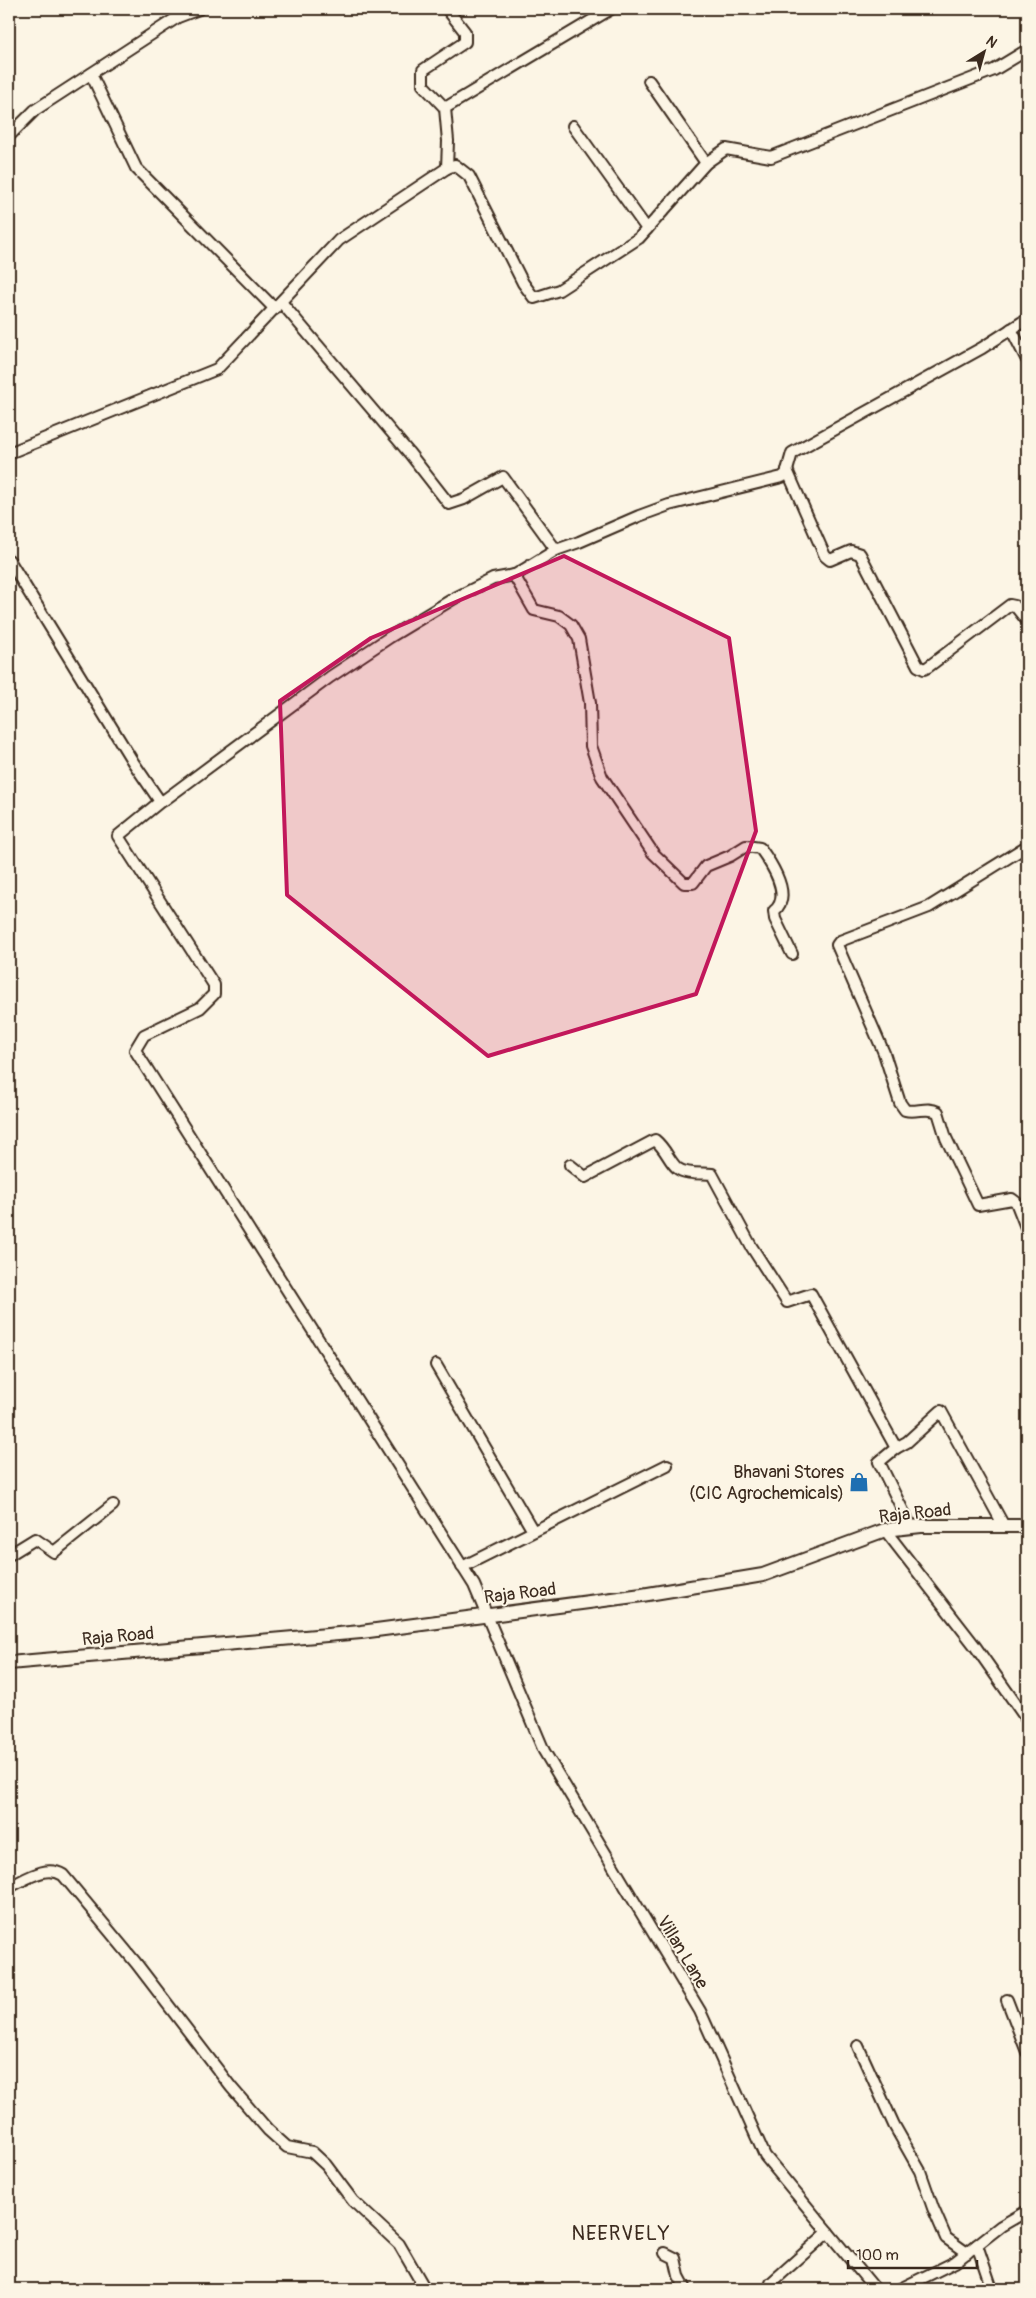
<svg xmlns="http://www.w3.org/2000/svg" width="1036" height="2298" viewBox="0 0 1036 2298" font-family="Pangolin,sans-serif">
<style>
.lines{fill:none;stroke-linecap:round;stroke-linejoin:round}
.minor-casing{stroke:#3b2a1e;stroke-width:14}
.tertiary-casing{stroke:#3b2a1e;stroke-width:16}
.minor{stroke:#fcf5e5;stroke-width:10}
.tertiary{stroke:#fcf5e5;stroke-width:12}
.marked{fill:#c2185b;fill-opacity:0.2;stroke:#c2185b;stroke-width:4;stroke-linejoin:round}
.labels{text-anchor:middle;stroke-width:4;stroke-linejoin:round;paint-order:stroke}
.poi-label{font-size:18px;fill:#3b2a1e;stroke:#fcf5e5;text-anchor:end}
.street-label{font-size:18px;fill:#3b2a1e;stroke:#fcf5e5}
.quarter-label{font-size:20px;letter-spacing:1px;fill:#3b2a1e;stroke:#fcf5e5}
</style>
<rect width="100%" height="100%" fill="#fcf5e5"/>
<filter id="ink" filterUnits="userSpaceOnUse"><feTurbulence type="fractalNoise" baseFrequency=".02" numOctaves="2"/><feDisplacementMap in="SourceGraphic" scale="10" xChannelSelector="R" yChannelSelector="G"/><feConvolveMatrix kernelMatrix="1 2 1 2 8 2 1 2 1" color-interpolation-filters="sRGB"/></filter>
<g filter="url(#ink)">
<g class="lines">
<defs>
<g id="minor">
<polyline points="91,74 136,168 275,309"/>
<polyline points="649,81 706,163"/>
<polyline points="445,108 611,9"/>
<polyline points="573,126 647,229"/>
<polyline points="9,136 35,110 178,17 199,9"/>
<polyline points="447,168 448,141 445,108 423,85 423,70 465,42 465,32 447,9"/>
<polyline points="281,302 410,454 449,504 464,499 503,477 556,550"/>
<polyline points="1011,329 1027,360"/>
<polyline points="9,453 217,369 339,240 447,168 455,165 469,176 523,283 534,298 559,290 639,238 706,163 726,149 771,157 994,70 1027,50"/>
<polyline points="787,470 825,556 830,560 851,551 860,554 918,666 924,669 928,667 1010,605 1015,606 1027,621"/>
<polyline points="9,560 133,762 159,800 163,801 330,677 390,637 453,599 493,579 515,575 556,550 579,542 639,516 669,505 782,477 786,474 792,453 982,348 1027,319"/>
<path d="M514 575 534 610 559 616 571 625 579 639 590 703 591 746 602 777 653 853 684 883H693L706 866 730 856 746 846 760 848C771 863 793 896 774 911L775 919 792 954"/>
<polyline points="161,801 118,836 214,985 214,994 200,1008 144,1035 135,1050 474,1585 544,1751 700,2011 765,2156 875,2289"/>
<path d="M1027 846 929 907 840 941 837 945 884 1053 900 1103 905 1110C916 1113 927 1106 938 1112L946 1138 978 1205 1012 1199 1016 1202 1027 1230"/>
<path d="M570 1165 585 1177 655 1140C666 1149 669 1161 677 1168 685 1175 702 1173 712 1174L751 1246 787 1302 811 1294 896 1448 907 1442 941 1411 1004 1526"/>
<polyline points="436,1365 533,1531"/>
<polyline points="896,1448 879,1462 911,1527"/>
<polyline points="885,1530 975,1646 1027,1720"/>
<polyline points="9,1555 35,1539 54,1552 113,1505"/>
<polyline points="462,1567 667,1465"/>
<path d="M9 1887C25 1880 46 1864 63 1875L136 1963 231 2087 268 2130 287 2147 312 2152 326 2165 353 2201 399 2244 425 2289"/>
<polyline points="1007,2000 1027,2052"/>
<polyline points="858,2046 894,2125 920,2171 933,2208 946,2238 967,2253"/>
<polyline points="977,2245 992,2289"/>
<polyline points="665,2253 675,2258 679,2276 686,2289"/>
<polyline points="772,2289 771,2283 828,2232"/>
<polyline points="900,2289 955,2262 1001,2226 1027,2211"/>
</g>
<polyline id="tertiary" points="9,1663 361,1632 642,1595 763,1575 885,1530 921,1526 1027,1526"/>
</defs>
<use href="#minor" class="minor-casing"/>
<use href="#tertiary" class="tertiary-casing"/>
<use href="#minor" class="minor"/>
<use href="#tertiary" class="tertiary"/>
</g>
</g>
<path class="marked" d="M564 556 729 638 756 831 696 994 488 1056 287 895 280 701 371 638Z"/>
<defs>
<symbol id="shop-bare" viewBox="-9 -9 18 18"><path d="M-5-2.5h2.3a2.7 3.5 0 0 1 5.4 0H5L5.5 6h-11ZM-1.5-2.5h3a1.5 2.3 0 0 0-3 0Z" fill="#1f6fb2" stroke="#fcf5e5" stroke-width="2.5" paint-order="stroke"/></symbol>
</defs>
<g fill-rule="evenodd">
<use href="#shop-bare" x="845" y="1468" width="28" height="28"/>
</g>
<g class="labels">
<g class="poi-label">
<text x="844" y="1478">Bhavani Stores<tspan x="844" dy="21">(CIC Agrochemicals)</tspan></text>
</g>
<g class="street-label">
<text transform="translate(915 1513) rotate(-6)" y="6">Raja Road</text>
<text transform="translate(520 1593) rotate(-7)" y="6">Raja Road</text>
<text transform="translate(118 1636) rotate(-5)" y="6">Raja Road</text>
<text transform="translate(683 1952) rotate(59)" y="6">Villan Lane</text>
</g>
<g class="quarter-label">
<text x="621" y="2240">NEERVELY</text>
</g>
</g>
<rect width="1036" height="2298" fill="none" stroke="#fcf5e5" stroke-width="30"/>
<rect x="15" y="15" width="1006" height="2268" fill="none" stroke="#3b2a1e" stroke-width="2" filter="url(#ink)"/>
<g transform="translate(984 52) rotate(37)" stroke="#fcf5e5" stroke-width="4" paint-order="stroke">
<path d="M0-4L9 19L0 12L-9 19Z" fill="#3b2a1e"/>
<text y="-8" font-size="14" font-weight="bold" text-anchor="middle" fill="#3b2a1e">N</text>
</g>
<path d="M848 2260v8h129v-8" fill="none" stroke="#3b2a1e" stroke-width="2.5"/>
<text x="856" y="2260" font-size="15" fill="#3b2a1e" stroke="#fcf5e5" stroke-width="4" paint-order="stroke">100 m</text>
</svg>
